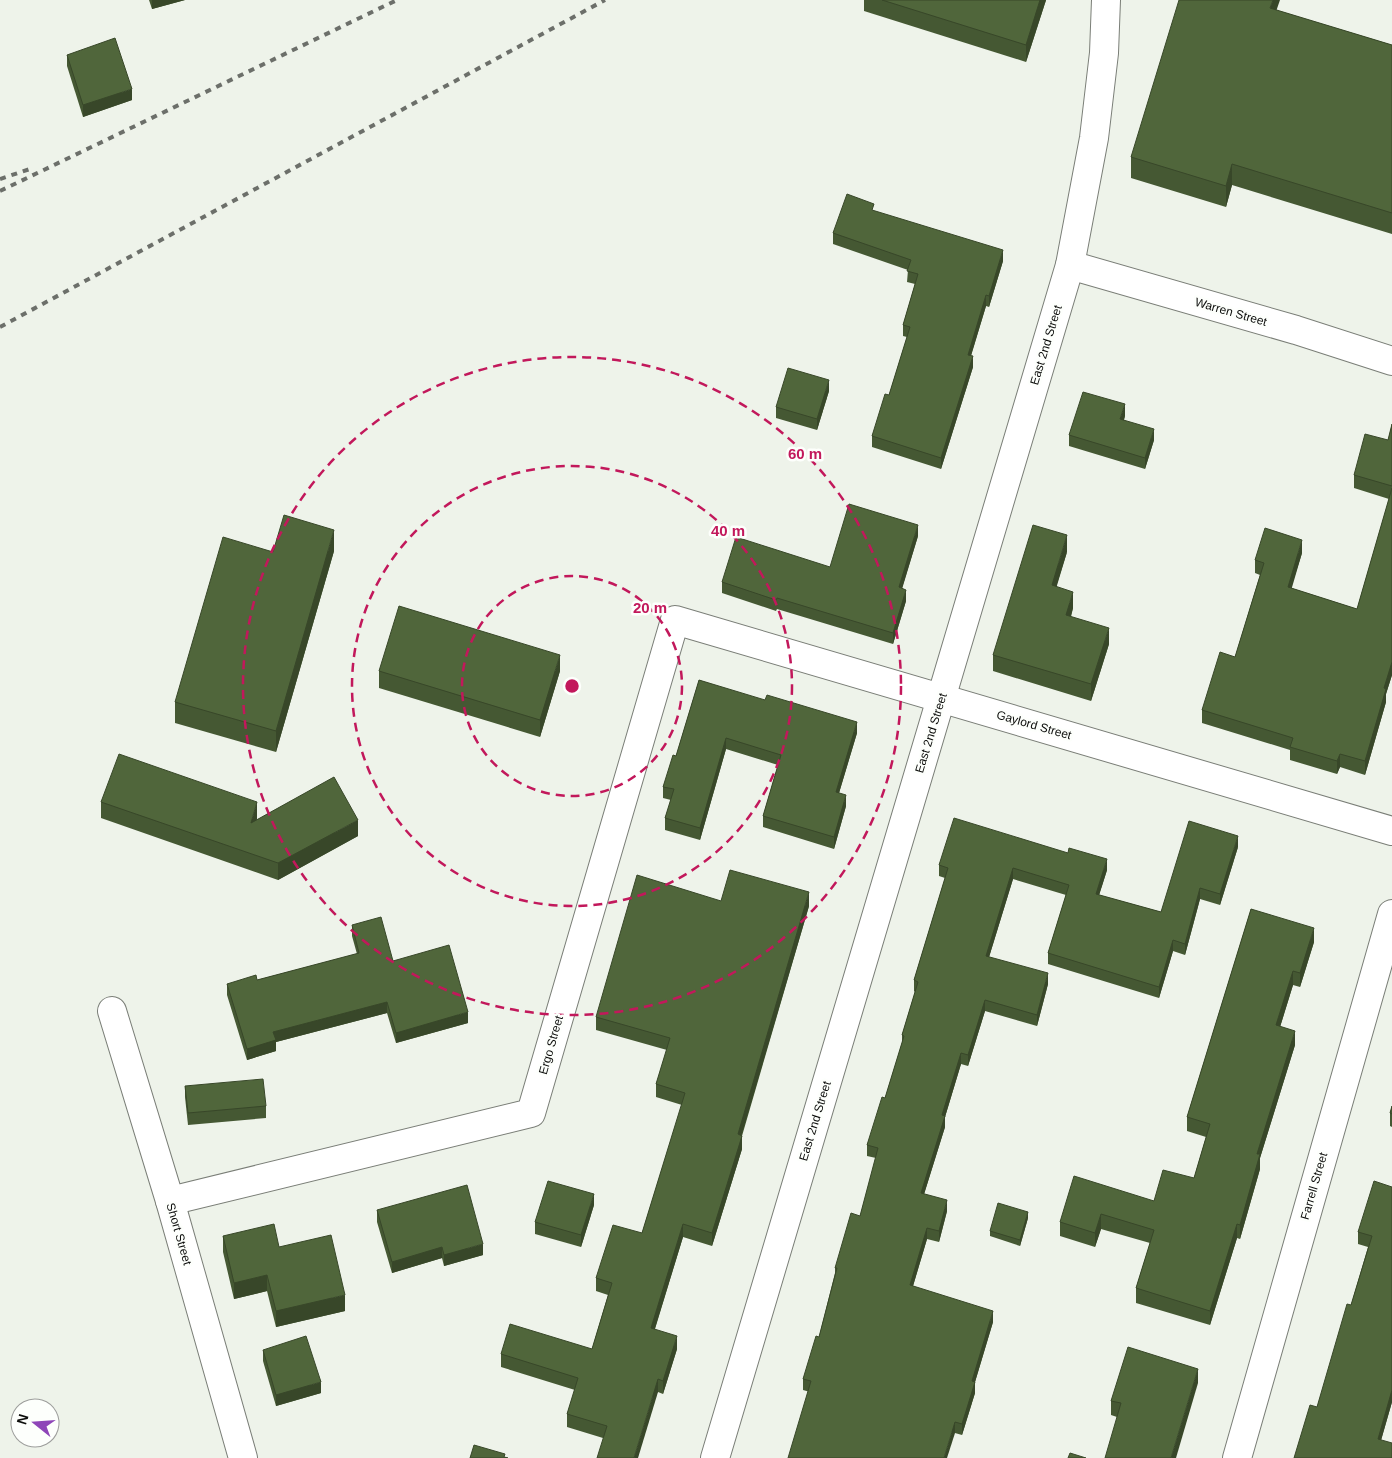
<svg xmlns="http://www.w3.org/2000/svg" width="1392" height="1458" viewBox="0 0 1392 1458" font-family="Arial,sans-serif">
<style>
.lines{fill:none;stroke-linecap:round;stroke-linejoin:round}
.minor-casing{stroke:#7a7e77;stroke-width:30}
.minor{stroke:#fff;stroke-width:28}
.rail{stroke:#6c6f6a;stroke-width:4;stroke-dasharray:6 6;stroke-linecap:butt}
.wall{fill:#455833}
.shaded-wall{fill:#384729}
.building{fill:#50663b;stroke:#384729}
.ring{fill:none;stroke:#c2185b;stroke-width:2.5;stroke-dasharray:9 6}
.labels{text-anchor:middle;stroke-width:5;stroke-linejoin:round;paint-order:stroke}
.street-label{font-size:12px;fill:#0c0d0b;stroke:#fdfffc}
.centre{fill:#c2185b;stroke:#fdfffc;stroke-width:2.5}
.ring-label{font-size:15px;text-anchor:middle;font-weight:bold;fill:#c2185b;stroke:#fdfffc;stroke-width:5;stroke-linejoin:round;paint-order:stroke}
</style>
<rect width="100%" height="100%" fill="#eef3ea"/>
<g class="lines">
<defs>
<g id="minor">
<polyline points="1070,265 1296,330 1392,361"/>
<polyline points="112,1011 170,1201 243,1458"/>
<polyline points="170,1201 531,1113 675,620 1392,831"/>
<polyline points="715,1458 1070,265 1094,138 1104,53 1106,0"/>
<polyline points="1237,1458 1392,914"/>
</g>
</defs>
<use href="#minor" class="minor-casing"/>
<use href="#minor" class="minor"/>
<g class="rail">
<polyline points="0,179 33,168"/>
<polyline points="0,191 397,0"/>
<polyline points="0,327 605,0"/>
</g>
</g>
<g class="wall">
<polygon points="149,0 185,0 152,9"/>
<polygon points="864,0 1046,0 1026,62 864,11"/>
<polygon points="1276,10 1392,45 1392,234 1232,185 1226,207 1131,178 1131,157"/>
<polygon points="67,55 132,100 83,117 67,66"/>
<polygon points="874,211 1003,261 989,307 986,306 971,356 973,367 941,469 872,447 872,436 889,395 907,337 903,336 903,325 915,284 907,282 908,270 833,244 833,233"/>
<polygon points="829,391 817,430 776,418 776,407"/>
<polygon points="1125,416 1124,420 1154,440 1145,469 1069,446 1069,435"/>
<polygon points="1392,424 1392,675 1386,694 1386,702 1365,775 1340,767 1337,774 1290,760 1290,750 1202,723 1202,710 1235,657 1260,575 1255,573 1255,560 1302,553 1291,588 1357,609 1389,499 1354,488 1354,475 1388,440"/>
<polygon points="918,536 902,588 906,601 893,644 777,609 776,611 722,593 722,582 830,567"/>
<polygon points="334,551 276,752 175,723 175,702 273,552"/>
<polygon points="1067,552 1056,587 1073,608 1071,617 1109,644 1091,701 993,671 993,655"/>
<polygon points="379,671 560,671 540,737 379,688"/>
<polygon points="699,680 857,733 839,793 846,806 834,849 763,827 763,816 778,765 726,749 700,840 665,830 665,818 671,800 663,798 663,787 676,756"/>
<polygon points="101,802 257,819 256,820 358,836 278,880 101,818"/>
<polygon points="1238,847 1220,905 1200,899 1185,955 1173,951 1159,998 1048,964 1048,953 1066,895 1013,879 989,957 1048,984 1037,1026 985,1011 968,1066 961,1064 945,1117 945,1127 924,1194 947,1211 939,1242 927,1239 913,1286 993,1322 975,1382 975,1393 962,1435 803,1390 803,1379 819,1337 835,1273 835,1268 860,1216 876,1158 867,1156 867,1145 885,1098 902,1043 902,1035 915,992 914,991 914,980 945,878 939,876 939,865 1107,870 1099,895 1161,912"/>
<polygon points="721,901 809,906 742,1136 742,1149 712,1246 683,1237 655,1329 677,1349 663,1394 658,1392 603,1438 567,1427 567,1414 575,1390 501,1367 501,1354 592,1349 608,1295 596,1291 596,1278 642,1233 682,1105 656,1097 656,1084 667,1050 596,1030 596,1017"/>
<polygon points="1251,909 1314,942 1300,987 1293,985 1280,1027 1295,1045 1260,1158 1260,1169 1240,1239 1237,1238 1210,1325 1136,1303 1136,1288 1150,1243 1101,1229 1095,1247 1060,1236 1060,1222 1154,1201 1194,1178 1206,1137 1187,1131 1187,1117"/>
<polygon points="352,925 393,961 468,1023 396,1043 387,1013 276,1042 276,1051 247,1060 227,995 227,984 257,980 357,954 352,936"/>
<polygon points="185,1086 266,1106 266,1118 188,1125 185,1097"/>
<polygon points="1392,1106 1392,1127 1390,1126 1390,1113"/>
<polygon points="1392,1187 1392,1402 1381,1440 1392,1458 1317,1407 1351,1305 1368,1247 1358,1244 1358,1232"/>
<polygon points="594,1205 581,1247 535,1234 535,1222"/>
<polygon points="377,1210 483,1255 444,1266 442,1258 392,1273 377,1222"/>
<polygon points="1028,1218 1020,1246 990,1236 990,1231"/>
<polygon points="223,1236 279,1247 345,1311 276,1327 267,1291 234,1299 223,1252"/>
<polygon points="263,1350 321,1393 276,1406 263,1361"/>
<polygon points="1198,1383 1117,1417 1111,1415 1111,1401"/>
</g>
<g class="shaded-wall">
<polygon points="152,0 185,0 152,9"/>
<polygon points="1040,0 1046,0 1026,62 1026,45"/>
<polygon points="1273,0 1280,0 1270,29 1270,8"/>
<polygon points="132,89 132,100 83,117 83,105"/>
<polygon points="1232,164 1232,185 1226,207 1226,186"/>
<polygon points="1003,250 1003,261 989,307 989,296"/>
<polygon points="986,295 986,306 968,365 968,355"/>
<polygon points="973,356 973,367 941,469 941,458"/>
<polygon points="829,380 829,391 817,430 817,419"/>
<polygon points="1125,404 1125,416 1120,430 1120,419"/>
<polygon points="1154,429 1154,440 1145,469 1145,458"/>
<polygon points="918,525 918,536 899,599 899,587"/>
<polygon points="334,530 334,551 276,752 276,731"/>
<polygon points="1067,535 1067,552 1052,602 1052,585"/>
<polygon points="1302,540 1302,553 1288,601 1288,587"/>
<polygon points="906,590 906,601 893,644 893,633"/>
<polygon points="1073,592 1073,608 1066,632 1066,615"/>
<polygon points="1109,628 1109,644 1091,701 1091,684"/>
<polygon points="560,655 560,671 540,737 540,720"/>
<polygon points="1392,662 1392,675 1386,694 1386,702 1365,775 1365,761 1384,688"/>
<polygon points="857,722 857,733 836,803 836,792"/>
<polygon points="726,738 726,749 700,840 700,828"/>
<polygon points="1340,754 1340,767 1337,774 1337,761"/>
<polygon points="846,795 846,806 834,849 834,837"/>
<polygon points="257,802 257,819 251,840 251,823"/>
<polygon points="358,820 358,836 278,880 278,863"/>
<polygon points="1238,836 1238,847 1220,905 1220,894"/>
<polygon points="1107,859 1107,870 1096,905 1096,894"/>
<polygon points="1013,868 1013,879 986,967 986,956"/>
<polygon points="1200,888 1200,899 1185,955 1185,944"/>
<polygon points="809,892 809,906 738,1147 738,1134"/>
<polygon points="1314,928 1314,942 1300,987 1300,973"/>
<polygon points="1173,940 1173,951 1159,998 1159,987"/>
<polygon points="1293,971 1293,985 1276,1040 1276,1025"/>
<polygon points="1048,973 1048,984 1037,1026 1037,1015"/>
<polygon points="985,1000 985,1011 968,1066 968,1055"/>
<polygon points="387,1002 387,1013 276,1042 276,1051 247,1060 247,1049 273,1032"/>
<polygon points="468,1012 468,1023 396,1043 396,1033"/>
<polygon points="1295,1031 1295,1045 1260,1158 1260,1169 1240,1239 1240,1225 1257,1154"/>
<polygon points="961,1053 961,1064 945,1117 945,1127 921,1204 921,1193 942,1115"/>
<polygon points="742,1136 742,1149 712,1246 712,1233"/>
<polygon points="594,1194 594,1205 581,1247 581,1235"/>
<polygon points="947,1200 947,1211 939,1242 939,1231"/>
<polygon points="1028,1212 1028,1218 1020,1246 1020,1240"/>
<polygon points="1101,1214 1101,1229 1095,1247 1095,1233"/>
<polygon points="683,1224 683,1237 651,1341 651,1328"/>
<polygon points="1237,1224 1237,1238 1210,1325 1210,1311"/>
<polygon points="927,1228 927,1239 910,1296 910,1285"/>
<polygon points="483,1244 483,1255 444,1266 444,1255"/>
<polygon points="442,1247 442,1258 392,1273 392,1262"/>
<polygon points="267,1275 267,1291 234,1299 234,1283"/>
<polygon points="345,1295 345,1311 276,1327 276,1311"/>
<polygon points="993,1311 993,1322 972,1392 972,1381"/>
<polygon points="677,1336 677,1349 663,1394 663,1381"/>
<polygon points="1198,1369 1198,1383 1176,1458 1171,1458"/>
<polygon points="658,1379 658,1392 638,1458 634,1458"/>
<polygon points="321,1382 321,1393 276,1406 276,1395"/>
<polygon points="975,1382 975,1393 962,1435 962,1424"/>
<polygon points="1392,1390 1392,1402 1378,1451 1378,1439"/>
<polygon points="955,1422 955,1433 947,1458 944,1458"/>
</g>
<g class="building">
<polygon points="882,0 1040,0 1026,45"/>
<polygon points="1179,0 1273,0 1270,8 1392,45 1392,213 1232,164 1226,186 1131,157"/>
<polygon points="115,38 132,89 83,105 67,55"/>
<polygon points="847,194 874,204 872,210 1003,250 989,296 986,295 968,355 973,356 941,458 872,436 885,394 889,395 910,327 903,325 918,274 907,271 911,260 833,233"/>
<polygon points="788,368 829,380 817,419 776,407"/>
<polygon points="1083,392 1125,404 1120,419 1154,429 1145,458 1069,435"/>
<polygon points="1392,424 1392,486 1354,475 1365,434 1388,440"/>
<polygon points="1392,488 1392,662 1384,688 1386,689 1365,761 1340,754 1337,761 1290,747 1293,738 1202,710 1220,652 1235,657 1264,563 1255,560 1265,528 1302,540 1288,587 1357,609"/>
<polygon points="849,504 918,525 899,587 906,590 893,633 777,598 776,600 722,582 736,537 830,567"/>
<polygon points="284,515 334,530 276,731 175,702 223,537 273,552"/>
<polygon points="1033,525 1067,535 1052,585 1073,592 1066,615 1109,628 1091,684 993,655"/>
<polygon points="399,606 560,655 540,720 379,671"/>
<polygon points="699,680 765,700 767,695 857,722 836,792 846,795 834,837 763,816 781,755 726,738 700,828 665,818 674,789 663,787 673,755 676,756"/>
<polygon points="119,754 257,802 251,823 334,777 358,820 278,863 101,802"/>
<polygon points="954,818 1068,853 1069,848 1107,859 1096,894 1161,912 1189,821 1238,836 1220,894 1200,888 1185,944 1173,940 1159,987 1048,953 1069,885 1013,868 986,956 1048,973 1037,1015 985,1000 968,1055 961,1053 942,1115 945,1116 921,1193 947,1200 939,1231 927,1228 910,1285 993,1311 972,1381 975,1382 962,1424 955,1422 944,1458 788,1458 811,1381 803,1379 816,1336 819,1337 837,1268 835,1268 851,1213 860,1216 878,1148 867,1145 882,1097 885,1098 904,1036 902,1035 918,982 914,980 948,868 939,865"/>
<polygon points="730,870 809,892 738,1134 742,1136 712,1233 683,1224 651,1328 677,1336 663,1381 658,1379 634,1458 597,1458 607,1426 567,1414 578,1378 501,1354 510,1324 592,1349 612,1283 596,1278 613,1225 642,1233 685,1093 656,1084 670,1038 596,1017 637,875 721,901"/>
<polygon points="1251,909 1314,928 1300,973 1293,971 1276,1025 1295,1031 1257,1154 1260,1154 1240,1225 1237,1224 1210,1311 1136,1288 1154,1230 1101,1214 1095,1233 1060,1222 1074,1176 1154,1201 1163,1170 1194,1178 1210,1124 1187,1117"/>
<polygon points="381,917 393,961 449,945 468,1012 396,1033 387,1002 273,1032 276,1040 247,1049 227,984 256,975 257,980 359,953 352,925"/>
<polygon points="263,1079 266,1106 188,1113 185,1086"/>
<polygon points="1392,1106 1392,1114 1390,1113"/>
<polygon points="548,1181 594,1194 581,1235 535,1222"/>
<polygon points="1374,1181 1392,1187 1392,1390 1378,1439 1392,1443 1392,1458 1294,1458 1310,1405 1317,1407 1347,1304 1351,1305 1372,1236 1358,1232"/>
<polygon points="467,1185 483,1244 444,1255 442,1247 392,1262 377,1210"/>
<polygon points="998,1203 1028,1212 1020,1240 990,1231"/>
<polygon points="274,1224 279,1247 331,1235 345,1295 276,1311 267,1275 234,1283 223,1236"/>
<polygon points="306,1336 321,1382 276,1395 263,1350"/>
<polygon points="1128,1347 1198,1369 1171,1458 1105,1458 1121,1403 1111,1401"/>
<polygon points="474,1445 505,1454 504,1457 508,1458 470,1458"/>
<polygon points="1070,1453 1086,1458 1068,1458"/>
</g>
<g class="ring">
<circle cx="572" cy="686" r="110"/>
<circle cx="572" cy="686" r="220"/>
<circle cx="572" cy="686" r="329"/>
</g>
<g class="labels">
<g class="street-label">
<text transform="translate(1231 312) rotate(16)" y="4">Warren Street</text>
<text transform="translate(1046 345) rotate(-73)" y="4">East 2nd Street</text>
<text transform="translate(1034 725) rotate(16)" y="4">Gaylord Street</text>
<text transform="translate(931 733) rotate(-73)" y="4">East 2nd Street</text>
<text transform="translate(551 1045) rotate(-74)" y="4">Ergo Street</text>
<text transform="translate(815 1121) rotate(-73)" y="4">East 2nd Street</text>
<text transform="translate(1314 1186) rotate(-74)" y="4">Farrell Street</text>
<text transform="translate(179 1234) rotate(74)" y="4">Short Street</text>
</g>
</g>
<circle cx="572" cy="686" r="8" class="centre"/>
<g class="ring-label">
<text x="805" y="459">60 m</text>
<text x="728" y="536">40 m</text>
<text x="650" y="613">20 m</text>
</g>
<g transform="translate(35 1423) rotate(287)"><circle r="24" fill="#fdfffc" stroke="#9d9e9c"/>
<path d="M0-4L9 19L0 12L-9 19Z" fill="#8e45b8"/>
<text y="-8" font-size="14" font-weight="bold" text-anchor="middle" fill="#0c0d0b">N</text>
</g>
</svg>
